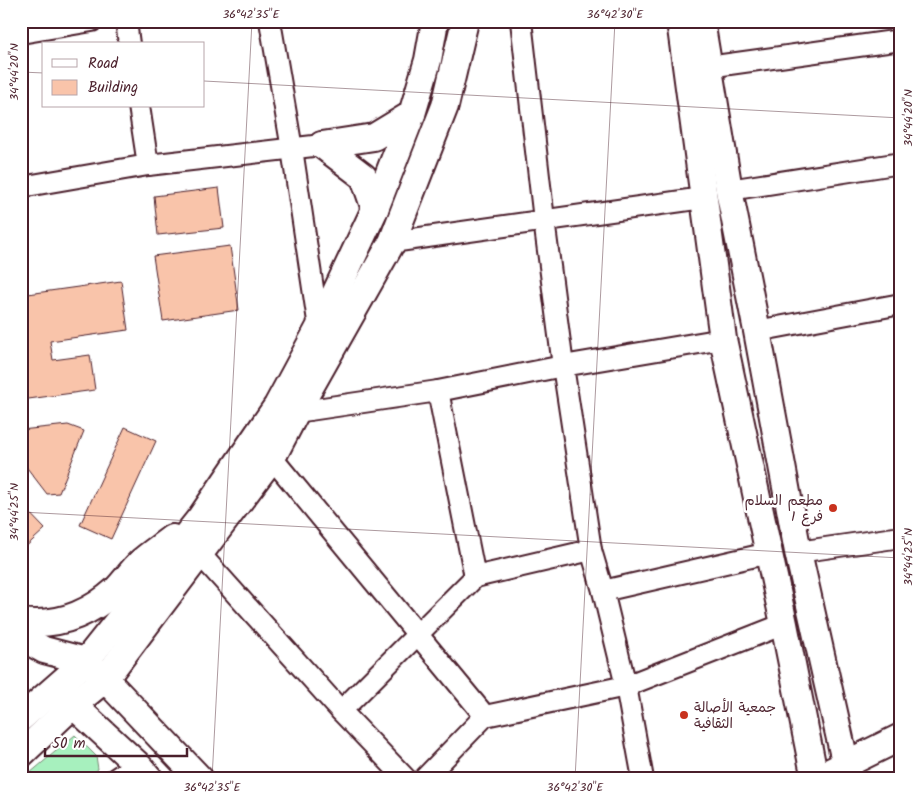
<svg xmlns="http://www.w3.org/2000/svg" width="922" height="800" viewBox="0 0 922 800" font-family="Kalam,'Playpen Sans Arabic',sans-serif">
<style>
.green{fill:#a7f0be;stroke:#788874}
.building{fill:#f9c4aa;stroke:#4a1f2b}
.lines{fill:none;stroke-linecap:round;stroke-linejoin:round}
.minor-casing{stroke:#4a1f2b;stroke-width:24}
.major-casing{stroke:#4a1f2b;stroke-width:30}
.minor{stroke:#fff;stroke-width:20}
.major{stroke:#fff;stroke-width:26}
.ticks{fill:none;stroke:#4a1f2b;stroke-width:1;stroke-opacity:0.45}
.poi-dot{fill:#c8321e;stroke:#fff;stroke-width:2}
.labels{text-anchor:middle;stroke-width:5;stroke-linejoin:round;paint-order:stroke}
.poi-label{font-size:14px;fill:#4a1f2b;stroke:#fff;text-anchor:end}
.neatline{fill:none;stroke:#4a1f2b;stroke-width:2}
.ticks-label{font-size:12px;text-anchor:middle;fill:#4a1f2b}
</style>
<rect width="100%" height="100%" fill="#fff"/>
<filter id="ink" filterUnits="userSpaceOnUse"><feTurbulence type="fractalNoise" baseFrequency=".02" numOctaves="2"/><feDisplacementMap in="SourceGraphic" scale="10" xChannelSelector="R" yChannelSelector="G"/><feConvolveMatrix kernelMatrix="1 2 1 2 8 2 1 2 1" color-interpolation-filters="sRGB"/></filter>
<g filter="url(#ink)">
<polygon class="green" points="75,735 96,756 98,769 86,779 23,779"/>
<g class="building">
<polygon points="219,188 224,228 158,235 154,196"/>
<polygon points="230,246 239,310 163,321 153,256"/>
<polygon points="121,281 128,330 50,341 53,360 90,355 95,390 21,400 21,295"/>
<polygon points="68,425 84,431 59,493 47,494 21,460 21,430"/>
<polygon points="125,427 156,441 111,539 80,525"/>
<polygon points="21,504 45,529 21,551"/>
</g>
<g class="lines">
<defs>
<g id="minor">
<polyline points="126,21 129,44"/>
<polyline points="270,21 292,149 319,328"/>
<polyline points="521,21 544,220 563,366 591,550 603,591 626,686 643,779"/>
<polyline points="21,33 92,21"/>
<polyline points="708,67 901,40"/>
<polyline points="139,106 148,165"/>
<polyline points="21,187 148,165 322,145"/>
<polyline points="729,190 901,163"/>
<polyline points="392,242 703,198"/>
<polyline points="757,331 901,304"/>
<polyline points="438,391 475,577"/>
<polyline points="296,412 438,391 563,366 723,339"/>
<polyline points="272,458 485,716"/>
<polyline points="798,552 901,537"/>
<polyline points="199,553 341,711 406,779"/>
<polyline points="603,591 769,553"/>
<polyline points="341,711 475,577 591,550"/>
<polyline points="115,779 137,764"/>
<polyline points="424,779 485,716 626,686 784,624"/>
</g>
<g id="major">
<polyline points="680,21 723,339 784,624 815,779"/>
<polyline points="701,21 729,190 757,331 798,552 849,779"/>
<polyline points="322,145 374,137 412,114"/>
<polyline points="322,145 364,177 375,209"/>
<path d="M21 622C57 627 89 614 116 590 125 581 132 570 142 561 151 553 162 546 172 538"/>
<polyline points="21,635 26,640 44,650 86,661 105,679 200,779"/>
<polyline points="60,693 137,764 150,779"/>
<polyline points="21,718 86,661 201,517 277,406 319,328 375,209 412,114 428,60 435,21"/>
<polyline points="21,754 73,705 105,679 272,458 296,412 392,242 445,106 465,21"/>
<polyline points="830,772 901,737"/>
</g>
</defs>
<use href="#minor" class="minor-casing"/>
<use href="#major" class="major-casing"/>
<use href="#minor" class="minor"/>
<use href="#major" class="major"/>
</g>
</g>
<path class="ticks" d="M21 72 44 73M204 81 901 118M21 512 901 558M212 779 252 21M575 779 615 21"/>
<g class="poi-dot">
<circle cx="833" cy="508" r="5"/>
<circle cx="684" cy="715" r="5"/>
</g>
<g class="labels">
<g class="poi-label">
<text x="823" y="505">مطعم السلام<tspan x="823" dy="16">فرع 1</tspan></text>
<text x="694" y="712" text-anchor="start">جمعية الأصالة<tspan x="694" dy="16">الثقافية</tspan></text>
</g>
</g>
<rect width="922" height="800" fill="none" stroke="#fff" stroke-width="55"/>
<rect x="42" y="42" width="162" height="65" fill="#ffffff" stroke="#b7a5aa"/>
<rect x="52" y="59" width="25" height="8" fill="#ffffff" stroke="#b7a5aa"/>
<text x="88" y="68" font-size="15" fill="#4a1f2b">Road</text>
<rect x="52" y="80" width="25" height="15" fill="#f9c4aa" stroke="#b7a5aa"/>
<text x="88" y="92" font-size="15" fill="#4a1f2b">Building</text>
<path d="M45 748v8h142v-8" fill="none" stroke="#4a1f2b" stroke-width="2.5"/>
<text x="52" y="748" font-size="15" fill="#4a1f2b" stroke="#ffffff" stroke-width="4" paint-order="stroke">50 m</text>
<rect x="28" y="28" width="866" height="744" class="neatline"/>
<g class="ticks-label">
<text x="251" y="18">36°42'35"E</text>
<text x="615" y="18">36°42'30"E</text>
<text transform="translate(14 72) rotate(-90)" y="4">34°44'20"N</text>
<text transform="translate(908 118) rotate(-90)" y="4">34°44'20"N</text>
<text transform="translate(14 512) rotate(-90)" y="4">34°44'25"N</text>
<text transform="translate(908 557) rotate(-90)" y="4">34°44'25"N</text>
<text x="212" y="791">36°42'35"E</text>
<text x="575" y="791">36°42'30"E</text>
</g>
</svg>
